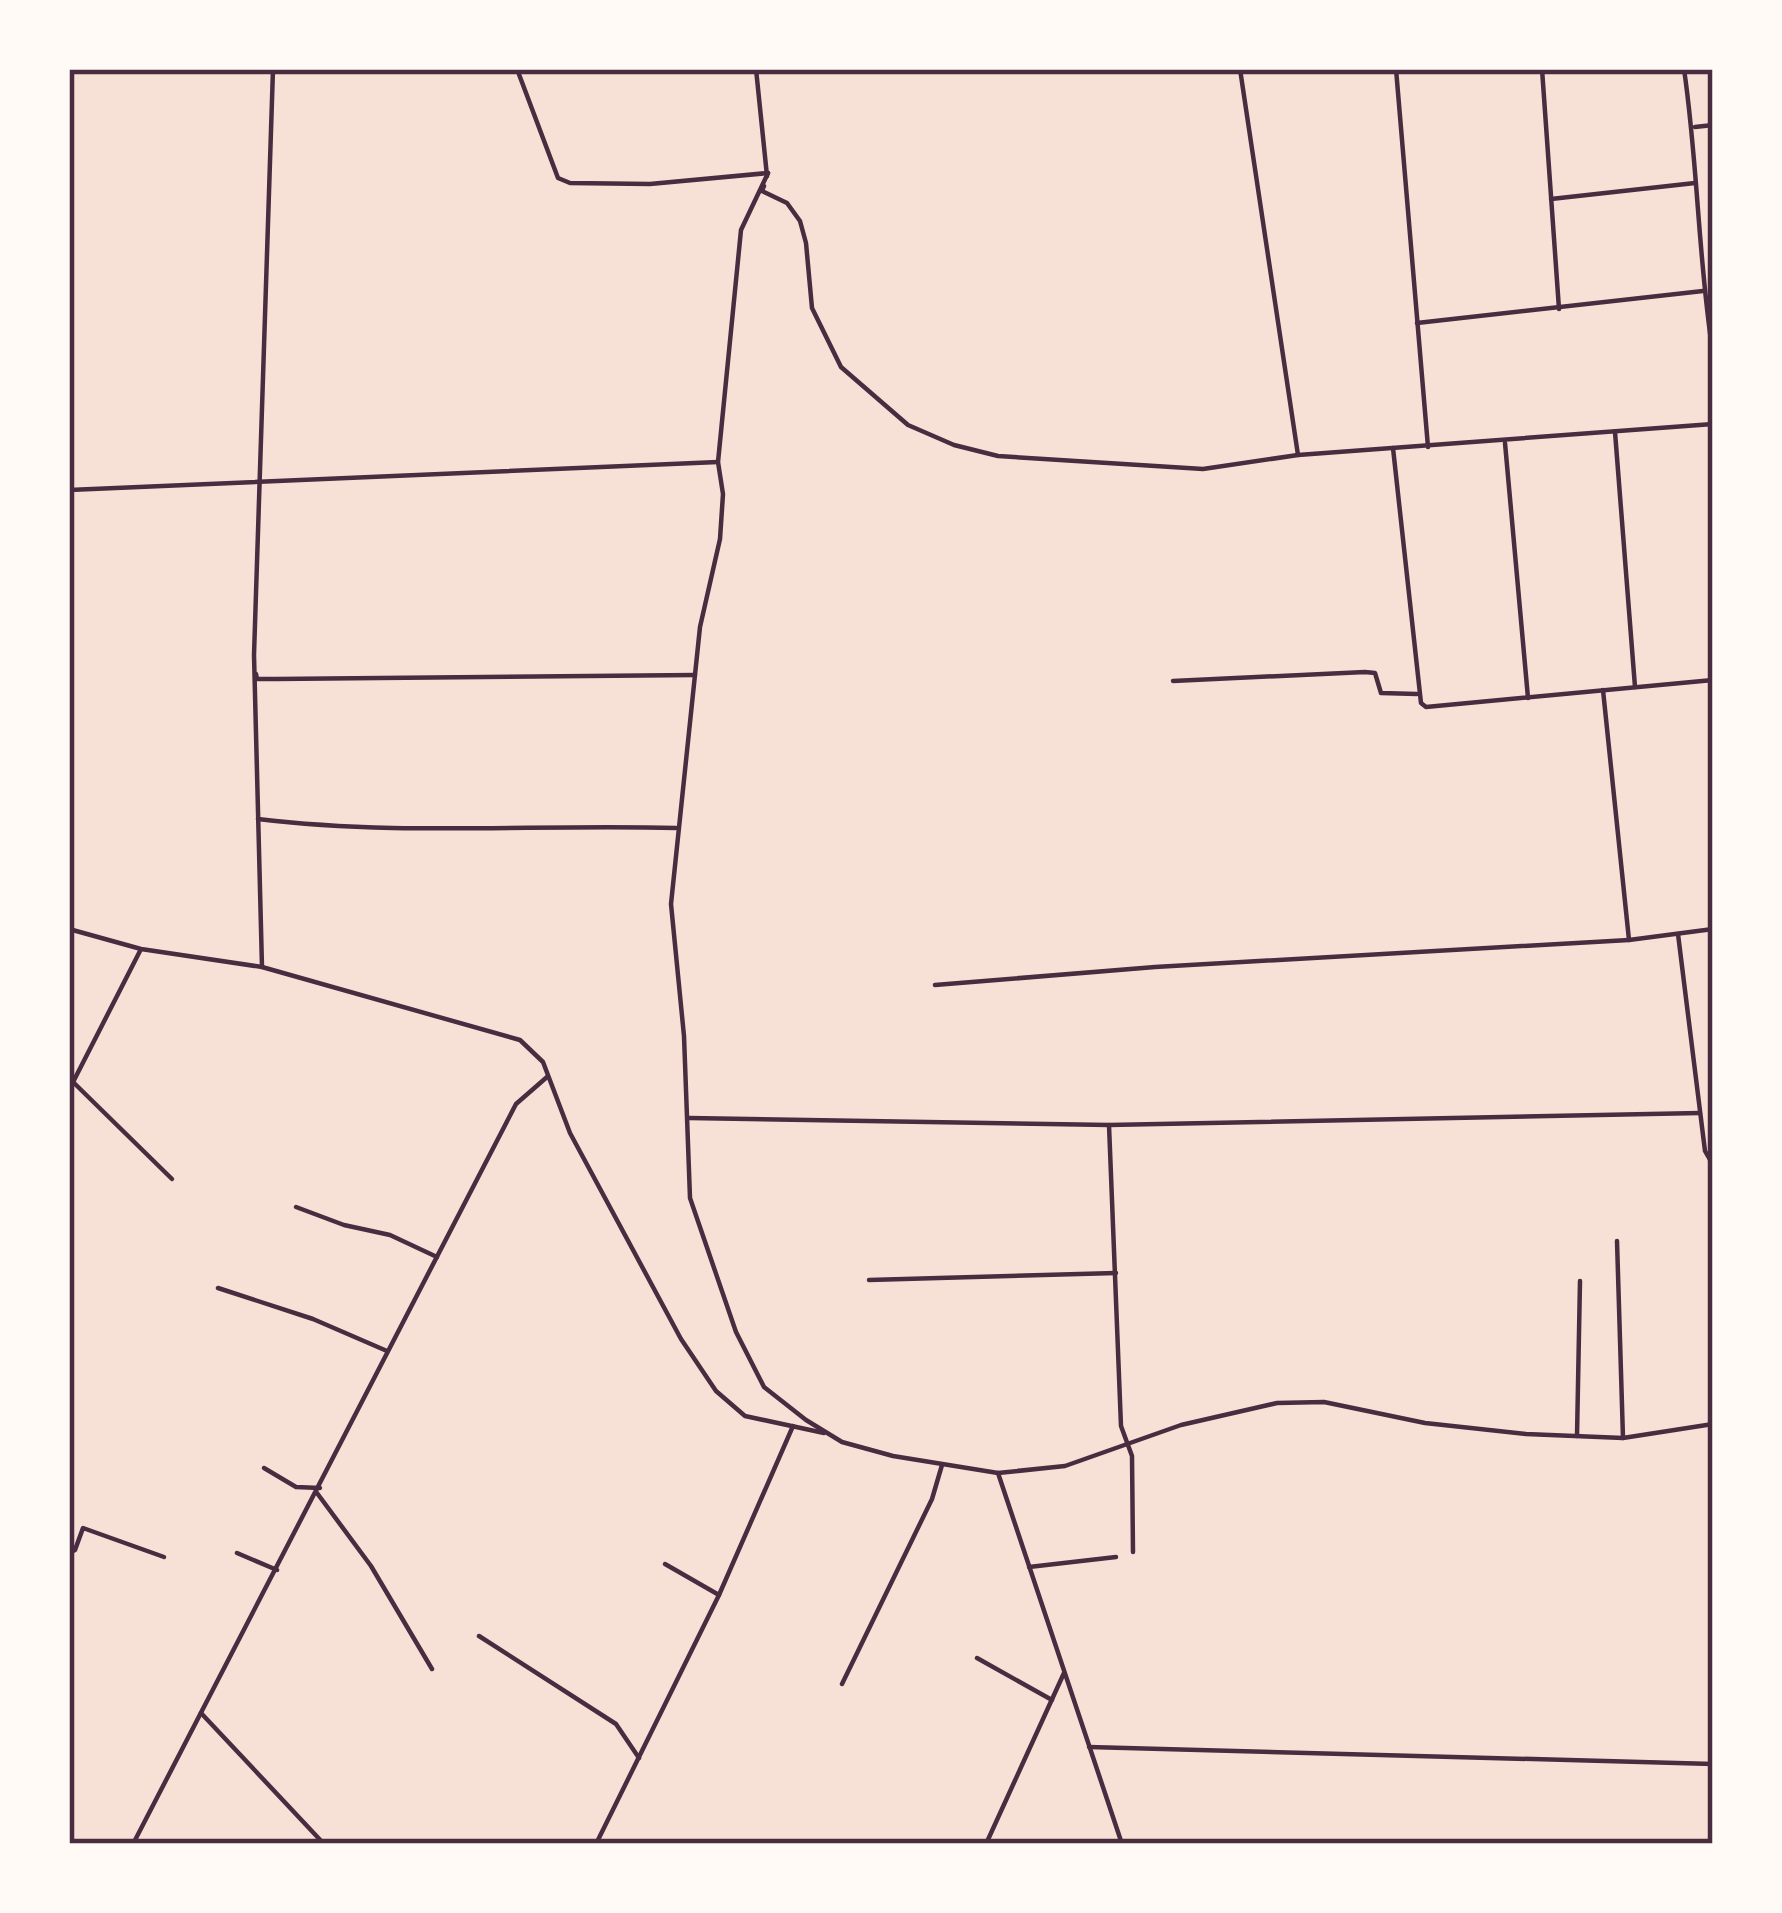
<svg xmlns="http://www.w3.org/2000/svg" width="1782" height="1913" viewBox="0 0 1782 1913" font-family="Rubik,sans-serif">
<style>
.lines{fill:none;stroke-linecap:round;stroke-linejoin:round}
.minor{stroke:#4a2c40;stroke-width:4.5}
.neatline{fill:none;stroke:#4a2c40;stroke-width:4.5}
</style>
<rect width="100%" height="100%" fill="#f7e1d7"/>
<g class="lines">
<g class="minor">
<polyline points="517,69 558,178 570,183 650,184 768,173"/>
<polyline points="756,69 767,176"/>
<polyline points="1240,69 1298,455"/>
<polyline points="1396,69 1428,447"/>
<polyline points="1542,69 1559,309"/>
<path d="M1684 69C1698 164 1698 259 1713 354"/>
<polyline points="1695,127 1713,125"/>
<polyline points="768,173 741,230 718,462 723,494 720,539 700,627 671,904 684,1036 690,1198 736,1332 764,1387 806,1420 842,1442 893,1456 998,1473 1065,1466 1181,1425 1277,1403 1324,1402 1425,1423 1526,1434 1623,1438 1713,1424"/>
<polyline points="764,186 762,191 787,203 800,221 806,243 812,308 841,367 908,425 954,445 998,456 1203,469 1298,455 1713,424"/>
<polyline points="1551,199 1695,183"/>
<polyline points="1417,323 1703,291"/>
<polyline points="1615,432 1635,687"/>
<polyline points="1505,443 1528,698"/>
<polyline points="1393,448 1421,703 1426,707 1713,680"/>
<polyline points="69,490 718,462"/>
<polyline points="256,674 257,679 276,679 695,675"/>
<polyline points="1173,681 1365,672 1375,673 1381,693 1417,694"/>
<polyline points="1603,690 1629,940 1713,929"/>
<path d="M258 819C397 836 537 824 676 828"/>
<polyline points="69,929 141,949 262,967 520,1040 543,1062 570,1133 681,1339 716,1391 745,1416 824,1433"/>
<polyline points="1678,934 1705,1151 1713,1165"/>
<polyline points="262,967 254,655 273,69"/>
<polyline points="935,985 1155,967 1629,940"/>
<polyline points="73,1082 172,1179"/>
<polyline points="69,1090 140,951"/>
<polyline points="689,1118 1109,1125 1700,1113"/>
<polyline points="1109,1125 1121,1426 1132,1456 1133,1552"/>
<polyline points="296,1207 344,1225 390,1235 437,1257"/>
<polyline points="1617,1241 1623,1438"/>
<polyline points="869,1280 1116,1273"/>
<polyline points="218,1288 313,1319 387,1351"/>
<polyline points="1577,1436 1580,1281"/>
<polyline points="264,1468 296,1487 320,1488"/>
<polyline points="998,1473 1122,1844"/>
<polyline points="317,1493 371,1566 432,1669"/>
<polyline points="69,1553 75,1550 83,1528 164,1557"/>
<polyline points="237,1553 277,1570"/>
<polyline points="665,1564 719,1595"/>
<polyline points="1029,1567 1116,1557"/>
<polyline points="479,1636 616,1724 639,1758"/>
<polyline points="977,1658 1052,1700"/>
<polyline points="842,1684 932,1499 942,1465"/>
<polyline points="201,1713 324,1844"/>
<polyline points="1089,1747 1713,1764"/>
<polyline points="133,1844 516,1104 547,1077"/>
<polyline points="596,1844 719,1595 793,1426"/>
<polyline points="986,1844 1064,1673"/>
</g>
</g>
<rect width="1782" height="1913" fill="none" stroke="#fffaf5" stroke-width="144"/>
<rect x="72" y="72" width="1638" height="1769" class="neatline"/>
</svg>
